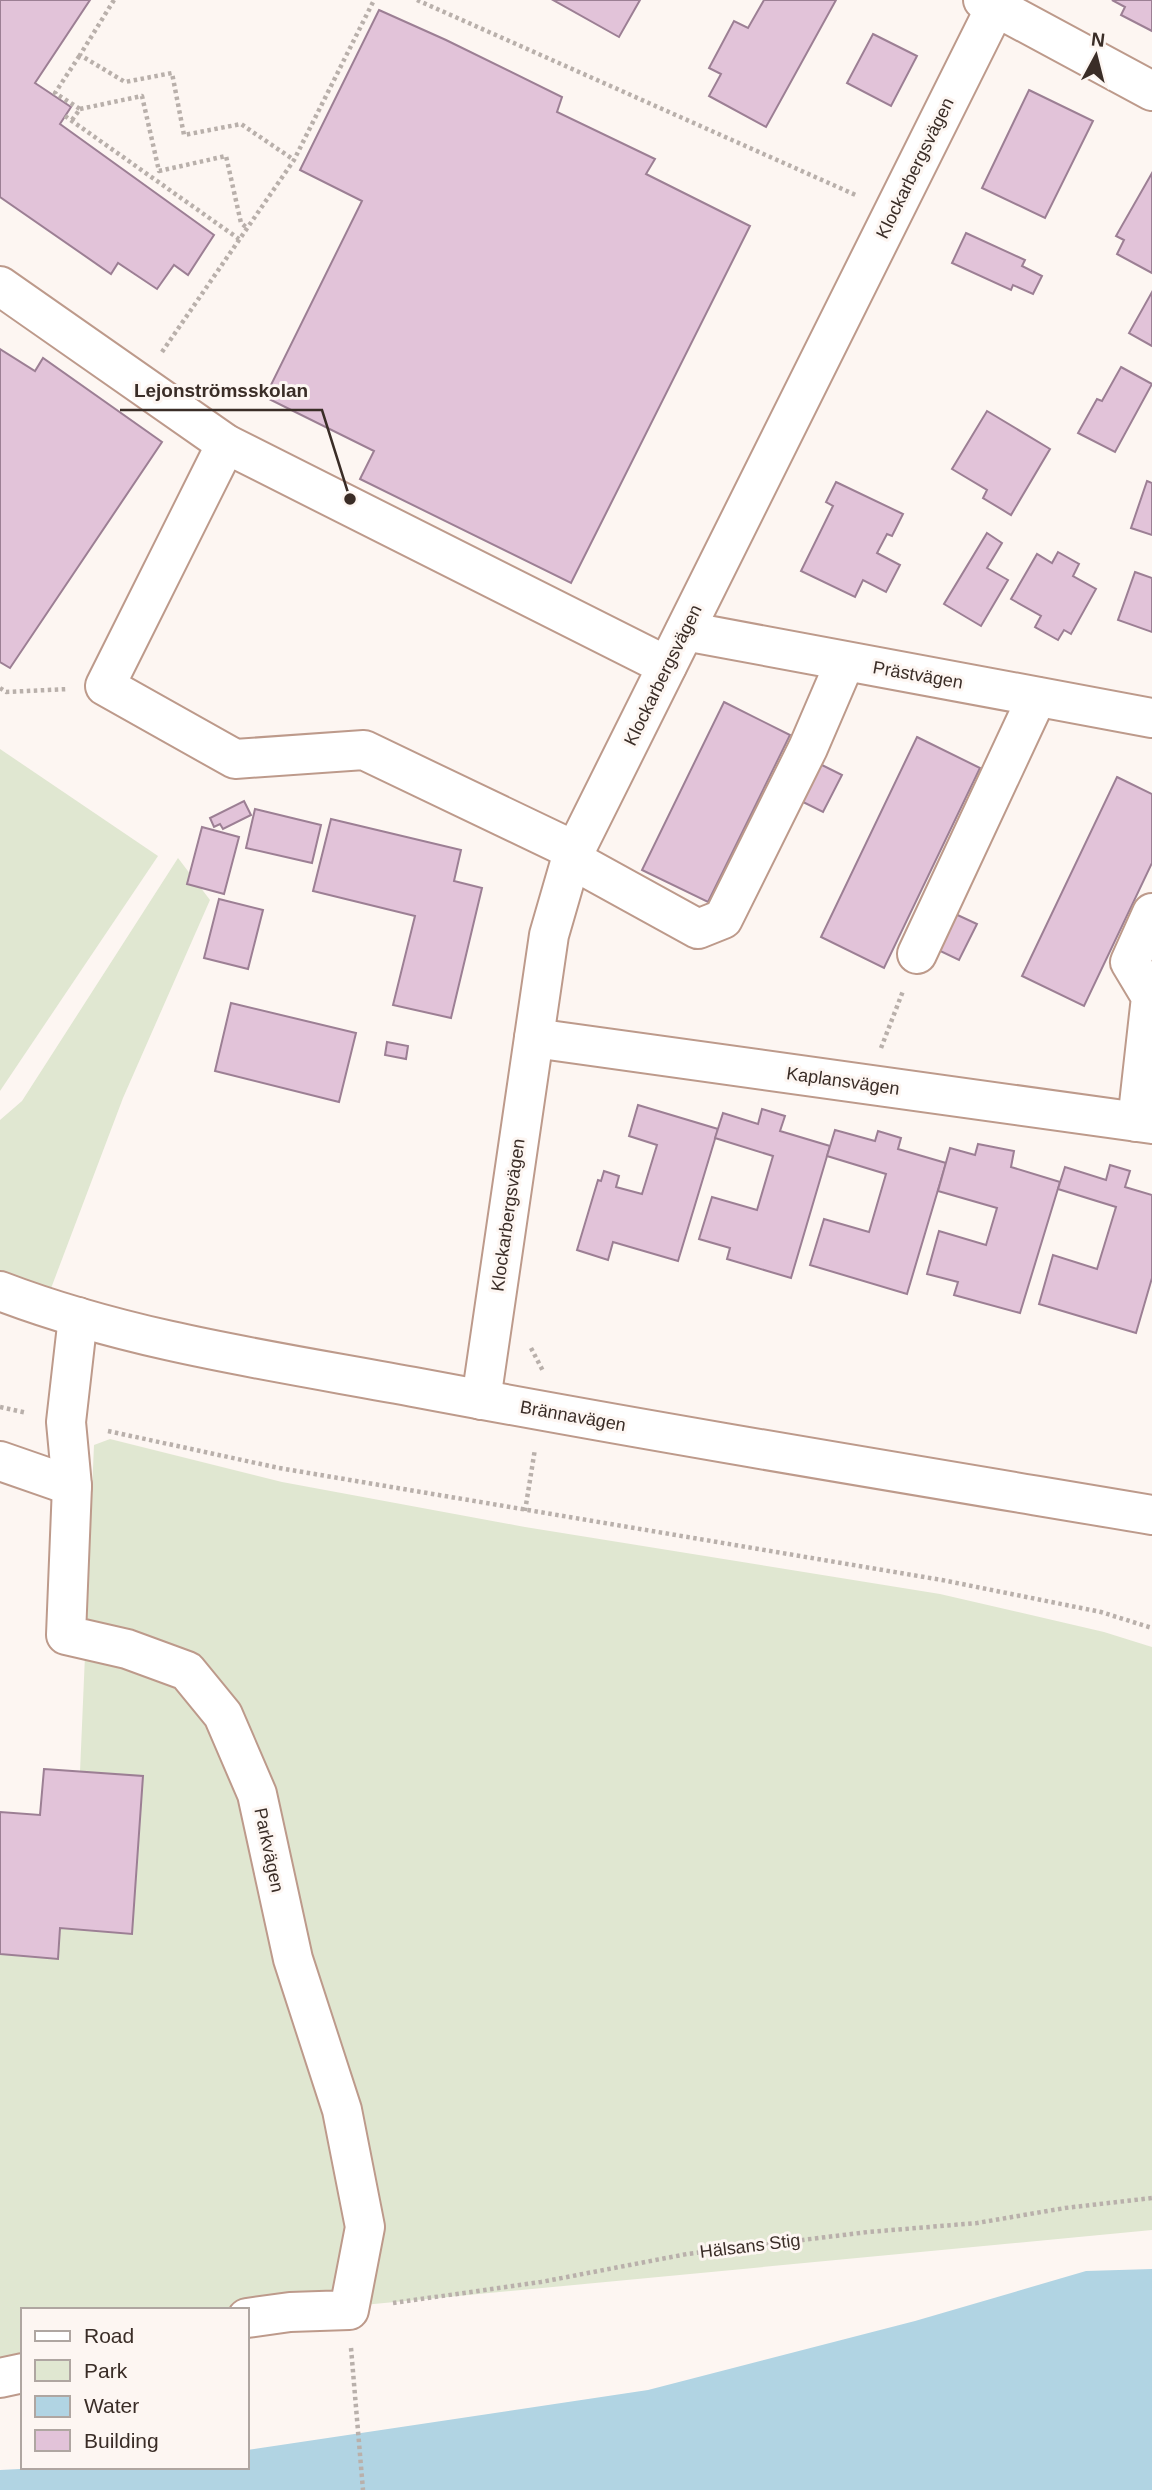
<svg xmlns="http://www.w3.org/2000/svg" width="1152" height="2490" viewBox="0 0 1152 2490" font-family="Helvetica,sans-serif">
<style>
.green{fill:#e0e7d1}
.water{fill:#b1d4e3}
.building{fill:#e2c3d9;stroke:#9c7f94;stroke-width:2}
.lines{fill:none;stroke-linecap:round;stroke-linejoin:round}
.minor-casing{stroke:#bd9a8b;stroke-width:42}
.path{stroke:#b9b0ab;stroke-width:4.5;stroke-dasharray:3.5 3.5;stroke-linecap:butt}
.minor{stroke:#fff;stroke-width:38}
.labels{text-anchor:middle;stroke-width:6;stroke-linejoin:round;paint-order:stroke}
.street-label{font-size:18px;fill:#3a2d27;stroke:#fdf6f2}
.leader{fill:none;stroke:#3a2d27;stroke-width:2.5}
.callout-dot{fill:#3a2d27;stroke:#fdf6f2;stroke-width:2.5}
.callout-label{font-size:19px;text-anchor:middle;font-weight:bold;fill:#3a2d27;stroke:#fdf6f2;stroke-width:6;stroke-linejoin:round;paint-order:stroke}
</style>
<rect width="100%" height="100%" fill="#fdf6f2"/>
<g class="green">
<polygon points="0,749 158,856 0,1091"/>
<polygon points="178,858 210,900 123,1098 50,1291 0,1272 0,1120 22,1101"/>
<polygon points="110,1439 282,1482 525,1527 940,1594 1104,1632 1152,1647 1152,2230 290,2312 23,2310 23,2364 0,2368 0,1954 57,1959 60,1928 132,1933 143,1777 80,1772 94,1445"/>
</g>
<polygon class="water" points="1152,2269 1152,2490 0,2490 0,2470 59,2467 247,2467 247,2450 648,2390 915,2321 1086,2271"/>
<g class="building">
<polygon points="0,0 90,0 35,83 71,107 60,124 214,235 188,275 174,265 157,289 118,263 111,274 0,197"/>
<polygon points="553,0 640,0 619,37"/>
<polygon points="764,0 836,0 766,127 709,96 721,74 709,68 734,21 748,28"/>
<polygon points="1112,0 1152,0 1152,31 1121,15 1125,7"/>
<polygon points="379,10 446,40 562,97 557,112 655,159 646,174 750,226 571,583 360,479 374,451 265,397 362,201 300,170"/>
<polygon points="873,34 917,56 891,106 847,83"/>
<polygon points="1029,90 1093,121 1045,218 982,188"/>
<polygon points="1152,173 1152,273 1117,254 1124,240 1116,236"/>
<polygon points="966,233 1025,260 1022,266 1042,276 1033,294 1013,285 1011,290 952,263"/>
<polygon points="1152,292 1152,346 1129,333"/>
<polygon points="0,349 35,371 43,358 162,442 10,668 0,662"/>
<polygon points="1121,367 1152,384 1115,452 1078,433 1097,399 1102,401"/>
<polygon points="987,411 1050,449 1011,515 983,498 987,490 952,469"/>
<polygon points="1147,481 1152,483 1152,535 1131,528"/>
<polygon points="836,482 903,514 892,536 887,534 877,553 900,565 886,592 863,580 855,597 801,571 833,506 826,502"/>
<polygon points="987,533 1002,543 987,568 1008,580 981,626 944,604"/>
<polygon points="1058,552 1079,564 1073,576 1096,589 1071,634 1064,630 1058,640 1035,627 1041,616 1011,599 1037,554 1052,563"/>
<polygon points="1135,572 1152,578 1152,632 1118,620"/>
<polygon points="724,702 790,735 708,902 642,870"/>
<polygon points="917,737 980,768 884,968 821,937"/>
<polygon points="816,762 842,775 823,812 797,799"/>
<polygon points="1117,777 1152,794 1152,863 1084,1006 1022,976"/>
<polygon points="244,801 251,815 223,829 220,824 214,827 210,818"/>
<polygon points="255,809 321,825 312,863 246,848"/>
<polygon points="331,819 461,850 454,881 482,888 451,1018 393,1005 415,916 313,891"/>
<polygon points="202,827 239,837 224,894 187,884"/>
<polygon points="219,899 263,910 248,969 204,958"/>
<polygon points="951,912 977,924 959,960 934,948"/>
<polygon points="231,1003 356,1033 339,1102 215,1071"/>
<polygon points="387,1042 408,1046 406,1059 385,1055"/>
<polygon points="638,1105 718,1129 678,1261 613,1242 608,1260 577,1250 598,1180 601,1181 604,1171 619,1176 616,1187 642,1194 657,1145 629,1136"/>
<polygon points="762,1109 785,1116 780,1131 830,1146 791,1278 727,1259 730,1248 699,1239 712,1197 757,1210 773,1156 715,1138 723,1113 758,1124"/>
<polygon points="835,1130 875,1141 878,1131 901,1138 898,1149 946,1163 907,1294 810,1265 824,1219 869,1232 886,1174 827,1156"/>
<polygon points="978,1144 1014,1151 1011,1167 1060,1182 1020,1313 954,1295 958,1282 927,1274 939,1231 986,1245 997,1208 938,1191 950,1148 975,1155"/>
<polygon points="1110,1165 1130,1171 1125,1187 1152,1195 1152,1278 1136,1333 1039,1304 1053,1255 1097,1269 1116,1207 1058,1189 1065,1167 1106,1180"/>
<polygon points="44,1769 143,1776 132,1934 60,1928 58,1959 0,1954 0,1812 40,1815"/>
</g>
<g class="lines">
<defs>
<g id="minor">
<polyline points="983,0 1152,91"/>
<polyline points="0,286 226,444 667,666"/>
<polyline points="226,444 105,686 235,759 364,750 575,851"/>
<polyline points="685,631 1152,718"/>
<polyline points="571,859 698,929 723,919 808,748 845,662"/>
<polyline points="917,954 1037,697"/>
<polyline points="534,1038 1152,1124"/>
<polyline points="1137,1122 1151,997 1130,962 1152,913"/>
<path d="M0 1291C133 1342 280 1362 419 1388 663 1434 908 1474 1152 1515"/>
<polyline points="78,1317 66,1422 72,1486 66,1635 127,1649 187,1671 223,1715 257,1794 293,1959 342,2110 365,2227 349,2310 290,2312 247,2318"/>
<polyline points="481,1400 549,935 571,859 999,0"/>
<polyline points="0,1461 72,1486"/>
<polyline points="0,2378 23,2373"/>
</g>
</defs>
<use href="#minor" class="minor-casing"/>
<g class="path">
<polyline points="114,0 80,55 125,82 172,73 184,135 241,124 294,160"/>
<polyline points="417,0 858,196"/>
<polyline points="80,109 142,96 159,171 226,156 241,223 247,228"/>
<polyline points="65,116 239,239"/>
<polyline points="72,120 80,109 55,93 80,55"/>
<polyline points="162,352 294,160 374,0"/>
<polyline points="0,688 6,692 68,689"/>
<polyline points="881,1048 903,991"/>
<polyline points="531,1348 543,1371"/>
<polyline points="0,1407 27,1413"/>
<polyline points="108,1431 279,1468 942,1580 1101,1612 1152,1628"/>
<polyline points="525,1511 535,1449"/>
<polyline points="393,2303 541,2282 687,2254 868,2232 977,2223 1065,2208 1152,2198"/>
<polyline points="351,2348 363,2490"/>
</g>
<use href="#minor" class="minor"/>
</g>
<g class="labels">
<g class="street-label">
<text transform="translate(915 168) rotate(-64)" y="6">Klockarbergsvägen</text>
<text transform="translate(663 675) rotate(-64)" y="6">Klockarbergsvägen</text>
<text transform="translate(918 675) rotate(10)" y="6">Prästvägen</text>
<text transform="translate(843 1081) rotate(8)" y="6">Kaplansvägen</text>
<text transform="translate(508 1215) rotate(-82)" y="6">Klockarbergsvägen</text>
<text transform="translate(573 1416) rotate(10)" y="6">Brännavägen</text>
<text transform="translate(269 1850) rotate(78)" y="6">Parkvägen</text>
<text transform="translate(750 2246) rotate(-7)" y="6">Hälsans Stig</text>
</g>
</g>
<path class="leader" d="M350 499L322 410H120"/>
<circle class="callout-dot" cx="350" cy="499" r="7"/>
<g class="callout-label">
<text x="221" y="397">Lejonströmsskolan</text>
</g>
<rect x="21" y="2308" width="228" height="161" fill="#fdf6f2" stroke="#afa6a1" stroke-width="2"/>
<rect x="35" y="2331" width="35" height="10" fill="#ffffff" stroke="#afa6a1" stroke-width="2"/>
<text x="84" y="2343" font-size="21" fill="#3a2d27">Road</text>
<rect x="35" y="2360" width="35" height="21" fill="#e0e7d1" stroke="#afa6a1" stroke-width="2"/>
<text x="84" y="2378" font-size="21" fill="#3a2d27">Park</text>
<rect x="35" y="2396" width="35" height="21" fill="#b1d4e3" stroke="#afa6a1" stroke-width="2"/>
<text x="84" y="2413" font-size="21" fill="#3a2d27">Water</text>
<rect x="35" y="2430" width="35" height="21" fill="#e2c3d9" stroke="#afa6a1" stroke-width="2"/>
<text x="84" y="2448" font-size="21" fill="#3a2d27">Building</text>
<g transform="translate(1096 56) rotate(7)" stroke="#fdf6f2" stroke-width="5" paint-order="stroke">
<path d="M0-5L12 26L0 18L-12 26Z" fill="#3a2d27"/>
<text y="-10" font-size="19" font-weight="bold" text-anchor="middle" fill="#3a2d27">N</text>
</g>
</svg>
